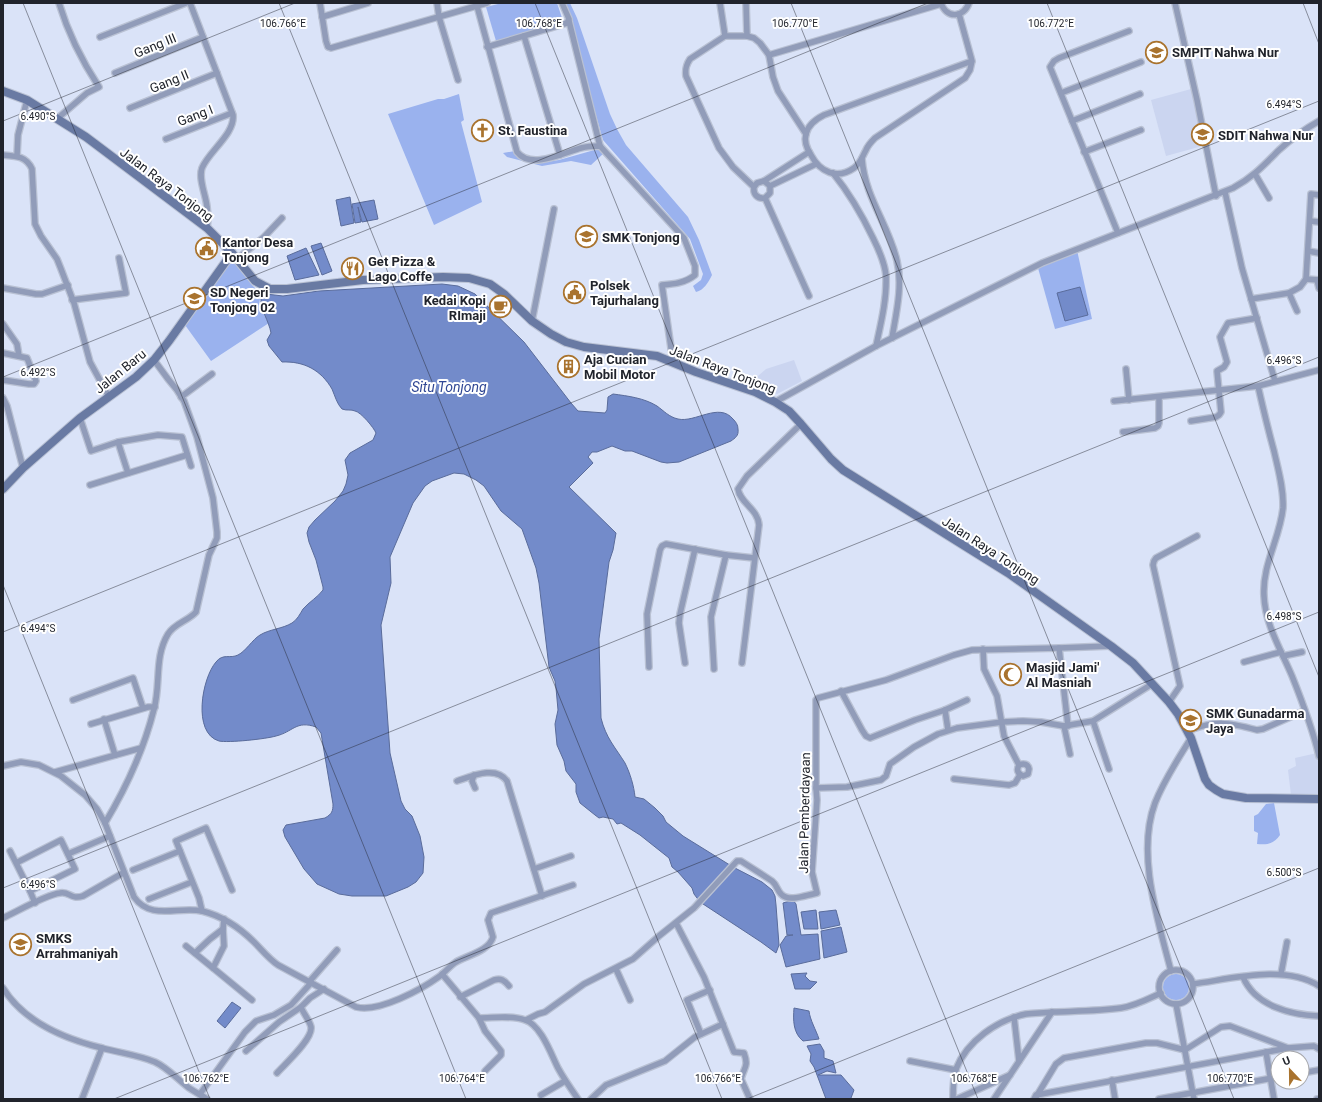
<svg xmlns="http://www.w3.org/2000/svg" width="1322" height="1102" viewBox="0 0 1322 1102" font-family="Roboto,sans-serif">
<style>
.built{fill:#cbd5f0}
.green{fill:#9ab2ee}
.water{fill:#738bca;stroke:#5a6c9b}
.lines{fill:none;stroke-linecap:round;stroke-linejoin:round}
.street-casing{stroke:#b9c1d3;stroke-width:8}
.secondary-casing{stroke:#b9c1d3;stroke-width:10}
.street{stroke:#919cb9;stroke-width:5.5}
.secondary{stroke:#697aa3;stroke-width:8}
.ticks{fill:none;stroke:#21242c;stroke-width:1;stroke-opacity:0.45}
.labels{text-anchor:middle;stroke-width:4;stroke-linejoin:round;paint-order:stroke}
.street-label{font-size:13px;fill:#21242c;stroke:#fff}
.poi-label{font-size:13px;font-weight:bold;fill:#21242c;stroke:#fff;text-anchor:start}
.water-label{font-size:14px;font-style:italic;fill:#314895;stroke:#fff}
.ticks-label{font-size:10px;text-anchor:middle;fill:#21242c;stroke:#fff;stroke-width:4;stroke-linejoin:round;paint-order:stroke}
</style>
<rect width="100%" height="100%" fill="#dae3f8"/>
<g class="built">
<polygon points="1191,89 1206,145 1166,156 1151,100"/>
<polygon points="794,360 802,381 777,394 750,383 766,369"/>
<polygon points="1317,753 1319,768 1319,796 1291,795 1288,770 1296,766 1295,758"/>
</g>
<g class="green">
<polygon points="502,3 557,3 563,21 496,41 486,7"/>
<path d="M564 3H570L577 18 610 114 617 129 626 145 688 217 699 240 712 275C708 283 704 290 696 292L693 286 701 280 703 274 690 239 603 140Z"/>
<polygon points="459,94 464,120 461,122 482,202 434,225 388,114 438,99 444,99"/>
<polygon points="598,149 602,150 604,153 591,165 571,161 542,166 507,157 503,153 515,151 533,161 540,163 559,160"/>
<polygon points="1077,250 1092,319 1055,329 1038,268"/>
<polygon points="232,260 252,285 261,294 259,304 265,313 269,323 211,361 185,325"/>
<path d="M1274 803 1280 835C1274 844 1267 845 1257 844L1258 833 1254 831V816L1258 814 1266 804Z"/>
<circle cx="1176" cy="987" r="13"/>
</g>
<g class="water">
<polygon points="350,197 354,223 341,226 336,200"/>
<polygon points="374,200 378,219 362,222 358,207 361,222 355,223 352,204"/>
<polygon points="321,243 332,271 322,275 311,246"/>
<polygon points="306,248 319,275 295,280 287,256"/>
<path d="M442 284 458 286 475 294 524 342 571 403 578 411 605 413 607 410 608 397 613 394C628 396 644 398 657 406 664 411 669 417 678 419 695 423 719 402 733 419 736 422 738 425 738 429 739 436 735 438 731 441L679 462 667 463 661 462 632 451H625L612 446 597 452H592L588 457 593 463 569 487 616 533 613 550 609 562 599 639 601 718C606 738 615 747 625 763 630 773 634 786 635 797L644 799 655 808 663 816 666 822 683 836 733 867 762 882 772 890 775 896 776 905 779 945 776 953 761 942 700 902 694 894 692 888 678 872 672 867 669 858 640 835 621 823 617 824 613 819 603 817 599 818 595 815 580 803 576 792V784L566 771 564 761 557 745 555 724 558 710 556 688 555 681 549 667 539 583 536 568 522 529 501 511 484 486 476 480 464 474 454 473 432 481 425 486 413 503 390 557 391 583 381 625 390 753 401 801 405 809 412 816 420 836 424 857 423 873 416 882 408 887 386 896H352L339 894 317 884 304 869 285 837 283 830 286 825 325 818C332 814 333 811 333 804L321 733 316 727C296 720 293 732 276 736 266 739 228 743 219 741 192 733 202 678 216 662 223 653 230 659 238 655 246 651 252 640 260 635 270 629 282 629 292 623 297 620 300 614 303 609 309 602 318 597 323 590V587L316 560 309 542 307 533 309 527 315 520 335 501 343 491 346 484 348 475 345 460 350 453 373 440 376 433C374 428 361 412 355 411 351 409 347 411 342 409 337 404 335 396 332 389 321 370 304 361 282 362L269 346 267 340 271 333C269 321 260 309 261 298L266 294 283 296 319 291Z"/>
<polygon points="1080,287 1088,315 1065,321 1057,293"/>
<polygon points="793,900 796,904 801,935 818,934 820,959 786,967 780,945 786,936 793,935 787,935 783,903"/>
<polygon points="816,910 818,929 804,929 801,912"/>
<polygon points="836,910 840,925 821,929 819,912"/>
<polygon points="841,927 847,952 824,958 821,931"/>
<polygon points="807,973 805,976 810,981 817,982 810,989 795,989 791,974"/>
<polygon points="232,1002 241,1008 225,1028 217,1021"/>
<path d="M794 1008 809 1011C810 1020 816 1030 819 1039L803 1041C793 1033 793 1020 794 1008Z"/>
<polygon points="820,1044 824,1051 824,1058 833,1061 836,1073 827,1071 818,1075 841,1075 854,1090 851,1098 852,1099 826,1099 814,1067 810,1061 811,1054 807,1046"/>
</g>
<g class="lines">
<defs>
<g id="street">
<path d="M190 3 233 115C235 134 209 151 202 168 198 179 206 195 207 207 208 214 208 221 207 228"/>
<polyline points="320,3 326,41 328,47 331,48 487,3"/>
<polyline points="437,3 439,17 458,80"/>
<polyline points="720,3 725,36"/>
<polyline points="746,3 747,36"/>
<path d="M941 3C946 18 963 19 969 3"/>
<polyline points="1175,3 1197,100 1216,196"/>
<path d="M477 6 517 152C531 170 563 153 581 148 588 146 594 146 600 146L684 238 695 266V275C685 283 674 284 662 285L673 362"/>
<path d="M959 14 972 61 970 70 965 78 875 138C872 141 868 145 866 150 862 157 861 163 854 168 837 180 820 172 811 155 807 149 804 141 806 134 808 125 816 119 824 115L972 61"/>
<polyline points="322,17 368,3"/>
<polyline points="569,21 600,146"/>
<polyline points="524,36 560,155"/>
<polyline points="100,37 186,3"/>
<polyline points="487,47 567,23 569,19 562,3"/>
<polyline points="769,55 941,4"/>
<polyline points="115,73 203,37"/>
<polyline points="1061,93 1141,62"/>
<polyline points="130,108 217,73"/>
<path d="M58 118 87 93 99 87C82 61 68 33 59 3"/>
<polyline points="1072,121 1140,94"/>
<polyline points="166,139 232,113"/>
<polyline points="1084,152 1141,130"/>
<path d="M3 155C16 156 26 156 32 169L35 224 41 236 57 259 61 269 74 303 90 362 109 397"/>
<polyline points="17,156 18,135 27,100"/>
<path d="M862 159C865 198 889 225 897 261 903 286 896 314 892 338"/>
<path d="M833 173C850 194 862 215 873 238 879 250 885 263 886 276 887 299 881 323 876 346"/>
<polyline points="1255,174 1269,198"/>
<polyline points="764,181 809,152"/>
<polyline points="770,186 816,164"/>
<path d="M754 187 757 183 764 181 770 186V193L765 198C757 199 753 194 754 187L733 167 719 148 686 76C685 69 686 65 690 59L725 36H747L754 38 760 43 769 55 773 77 778 91 806 134"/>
<polyline points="1225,192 1242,268 1275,381"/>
<polyline points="765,198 809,296"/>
<polyline points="1310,221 1319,222"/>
<polyline points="1118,233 1050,67 1054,61 1059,58 1129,31"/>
<polyline points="1308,251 1319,253"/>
<polyline points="237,259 264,237 282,218"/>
<polyline points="1306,279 1319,280"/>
<polyline points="1317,280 1319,288"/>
<polyline points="3,288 36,294 42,294 68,285"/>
<polyline points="1289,293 1297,311"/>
<polyline points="1251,299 1289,293 1300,287 1306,279 1311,194 1319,195"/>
<polyline points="72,300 126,293 119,258"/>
<polyline points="532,321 554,209"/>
<polyline points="3,324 17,344 19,356"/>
<polyline points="3,353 27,358 36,381 34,384 29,384 3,380"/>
<polyline points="1126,369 1129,400"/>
<path d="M1258 386C1263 408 1268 429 1274 451 1278 469 1284 489 1283 508 1280 538 1262 565 1264 596 1265 624 1281 650 1292 676 1302 701 1313 730 1319 756"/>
<polyline points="181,397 212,374"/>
<polyline points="3,398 7,406 23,468"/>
<polyline points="1114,401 1258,386 1319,370"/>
<path d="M775 402 876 346 1042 263 1233 188C1253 177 1263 166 1279 150 1291 139 1305 129 1319 121"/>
<polyline points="80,418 91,451 118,442 158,435 182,437 191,466"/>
<polyline points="1191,421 1216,417 1219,415 1221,412 1217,371 1224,367 1227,362 1220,337 1228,323 1257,318"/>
<polyline points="1123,432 1155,428 1158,426 1159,423 1159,397"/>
<polyline points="118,442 128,473"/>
<polyline points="90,485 187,455"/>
<polyline points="1059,648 1068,726"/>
<path d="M983 649 984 669 997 696 1004 736 1019 765C1016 770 1018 774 1023 776L1028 774 1029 769C1028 764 1024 763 1019 765"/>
<polyline points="1283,656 1302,652"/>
<polyline points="1244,662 1281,652"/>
<polyline points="685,663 679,623 680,614 695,549"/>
<path d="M742 663 759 525C758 509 740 503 738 489L747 476 801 424"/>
<polyline points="649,667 647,614 660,550 662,546 666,544 726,555 754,558"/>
<polyline points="714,669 711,617 726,555"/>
<polyline points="841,691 862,730 866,736 870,738 915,720 945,710 967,700"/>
<polyline points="73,700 133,678 143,708"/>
<polyline points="1169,702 1180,686 1153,565 1154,561 1156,558 1197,536"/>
<polyline points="945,710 948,730"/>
<polyline points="104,719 115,755"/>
<polyline points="1093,721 1109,769"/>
<polyline points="91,724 148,707 155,707"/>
<polyline points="1064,726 1070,754"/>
<path d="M1187 731C1217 720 1227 722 1257 730L1263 729 1304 711"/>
<path d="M3 766 21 762 39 765 61 776 85 795 97 809 105 823 134 897C151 921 178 906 202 911 222 916 240 928 254 942 262 950 269 959 278 965L356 1007C379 1013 422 989 440 976 446 971 450 966 456 962 468 955 489 951 493 937L488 920 491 913 573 885"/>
<polyline points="55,772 141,748"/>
<polyline points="474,775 472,781 475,788"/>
<polyline points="954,779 1009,785 1015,783 1020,775"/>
<path d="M457 781C472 776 496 765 507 781L542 896"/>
<polyline points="816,788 847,787 881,780 886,776 890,764 914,747 938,734 957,728 1002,722 1023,721 1041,722 1064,726 1093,721 1152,684"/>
<path d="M105 823C126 788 144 749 154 709 161 684 154 657 168 634 175 623 188 621 196 612L209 555 217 538V532L213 498 197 437 184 401 177 390 168 379 154 360"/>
<polyline points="10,851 30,891 75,869 61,840 16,863"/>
<polyline points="68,854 110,836"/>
<polyline points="534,869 571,856"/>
<polyline points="133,870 180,851"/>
<polyline points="30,891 35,903"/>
<polyline points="149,899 192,882"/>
<polyline points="202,911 199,898 176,841 206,828 232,890"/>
<path d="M3 918C18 911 45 895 60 893 70 891 70 900 83 896L123 873"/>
<polyline points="224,919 223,929 224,946 213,968 252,1000"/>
<path d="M676 923 704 977 734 1052 744 1053C749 1067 744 1067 741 1079L750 1099"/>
<polyline points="186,946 213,968"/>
<polyline points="195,953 210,939 223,929"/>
<polyline points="616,969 630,1000"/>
<circle cx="1176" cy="987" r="17"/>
<path d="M1171 971C1158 920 1136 854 1155 803 1164 780 1178 759 1191 738"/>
<path d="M442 974 479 1018C494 1018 511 1015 525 1020 541 1025 551 1054 558 1068 564 1079 571 1089 578 1099"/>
<polyline points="1281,974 1287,942"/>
<path d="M1243 977C1255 1006 1291 1015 1319 1016"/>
<polyline points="309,982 337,950"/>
<path d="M1193 984C1231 979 1284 964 1319 986"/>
<path d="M3 988C24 1022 65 1039 102 1048 120 1053 138 1055 155 1062 168 1068 177 1079 189 1088 195 1092 201 1095 207 1099"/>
<path d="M460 997 494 980C501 978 504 980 509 986"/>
<polyline points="1176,1004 1194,1099"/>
<polyline points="1014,1017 1019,1061"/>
<polyline points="479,1018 485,1031 501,1051 501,1055 485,1071"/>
<path d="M526 1020 538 1014 545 1012 584 984 633 959 659 936 694 908 737 861H741L772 881C777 885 777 890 781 894 788 902 804 896 813 894L817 893 812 872 817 800 816 788V700L818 698 886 680 954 655 972 650 1059 648 1110 646"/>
<polyline points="701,1034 687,1000 710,990"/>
<polyline points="246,1051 279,1022 301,1007"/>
<polyline points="1266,1052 1274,1099"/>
<polyline points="910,1061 956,1070"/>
<path d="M277 1073C285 1064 313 1039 311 1027 310 1021 303 1013 301 1007L310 998 324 989"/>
<polyline points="1302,1073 1319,1070"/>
<polyline points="1112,1080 1115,1099"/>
<polyline points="200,1094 245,1032 256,1021 274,1015 291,1005 311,983"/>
<polyline points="541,1095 565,1081"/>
<polyline points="1036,1097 1056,1064 1064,1058 1146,1043 1157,1043 1185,1050 1221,1027 1230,1026 1288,1048"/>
<polyline points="82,1099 102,1048"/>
<polyline points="591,1099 606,1085 665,1061 695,1037 723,1024"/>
<path d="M953 1099C953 1089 953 1078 956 1069 967 1041 997 1020 1026 1014 1035 1013 1044 1013 1053 1012 1076 1011 1099 1011 1121 1008 1135 1006 1148 999 1161 993"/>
<polyline points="957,1099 1010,1075"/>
<polyline points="994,1099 1052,1012"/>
<polyline points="1034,1099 1036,1095 1288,1048 1314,1046 1319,1049"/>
<polyline points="1159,1099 1278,1077"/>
<polyline points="1317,1099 1319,1099"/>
</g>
<g id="secondary">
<polyline points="3,91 27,100 86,137 207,228 232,253 255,281 270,289 287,289 363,280 443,277 469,278 490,284 504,294 532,321 551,334 566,342 584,347 657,356 696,372 755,392 775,402 789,411 801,424 831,459 843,470 1008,573 1111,646 1133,663 1169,702 1178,714 1191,738 1205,779 1209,785 1216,790 1223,794 1246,798 1319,799"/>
<polyline points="3,489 23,468 80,418 136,377 154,360 169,341 232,253"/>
</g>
</defs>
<use href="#street" class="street-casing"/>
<use href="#secondary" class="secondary-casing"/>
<use href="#street" class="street"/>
<use href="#secondary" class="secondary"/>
</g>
<path class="ticks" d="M23 3 466 1099M279 3 722 1099M535 3 978 1099M791 3 1234 1099M1047 3 1319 677M1303 3 1319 44M3 121 295 3M3 377 928 3M3 585 210 1099M3 632 1319 101M3 888 1319 357M114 1099 1319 612M747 1099 1319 868"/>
<defs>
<symbol id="school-ring" viewBox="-11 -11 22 22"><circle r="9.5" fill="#fff" stroke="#a9732e" stroke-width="1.5"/><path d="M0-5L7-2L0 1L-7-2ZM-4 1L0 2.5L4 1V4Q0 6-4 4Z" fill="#a9732e"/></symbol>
<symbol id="church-ring" viewBox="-11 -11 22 22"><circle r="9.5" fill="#fff" stroke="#a9732e" stroke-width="1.5"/><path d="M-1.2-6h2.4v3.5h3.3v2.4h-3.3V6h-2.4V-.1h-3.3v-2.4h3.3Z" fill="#a9732e"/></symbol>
<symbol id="civic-ring" viewBox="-11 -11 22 22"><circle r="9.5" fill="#fff" stroke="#a9732e" stroke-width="1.5"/><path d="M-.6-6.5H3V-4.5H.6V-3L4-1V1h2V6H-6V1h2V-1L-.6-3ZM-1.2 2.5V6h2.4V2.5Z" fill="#a9732e"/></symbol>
<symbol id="restaurant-ring" viewBox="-11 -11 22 22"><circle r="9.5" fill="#fff" stroke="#a9732e" stroke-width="1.5"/><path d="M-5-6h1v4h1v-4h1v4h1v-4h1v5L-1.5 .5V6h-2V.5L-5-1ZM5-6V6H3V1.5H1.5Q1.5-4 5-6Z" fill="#a9732e"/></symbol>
<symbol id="cafe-ring" viewBox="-11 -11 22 22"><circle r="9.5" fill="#fff" stroke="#a9732e" stroke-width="1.5"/><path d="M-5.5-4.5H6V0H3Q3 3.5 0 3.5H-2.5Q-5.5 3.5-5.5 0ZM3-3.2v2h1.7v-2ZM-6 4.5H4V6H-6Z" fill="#a9732e"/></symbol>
<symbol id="building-ring" viewBox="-11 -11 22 22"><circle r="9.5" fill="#fff" stroke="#a9732e" stroke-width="1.5"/><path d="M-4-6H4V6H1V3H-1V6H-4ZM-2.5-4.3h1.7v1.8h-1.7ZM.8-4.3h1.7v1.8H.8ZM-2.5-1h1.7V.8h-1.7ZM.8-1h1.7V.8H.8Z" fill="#a9732e"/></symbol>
<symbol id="mosque-ring" viewBox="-11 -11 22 22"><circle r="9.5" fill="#fff" stroke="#a9732e" stroke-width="1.5"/><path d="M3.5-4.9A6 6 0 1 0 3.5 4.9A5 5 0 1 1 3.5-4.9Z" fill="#a9732e"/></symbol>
</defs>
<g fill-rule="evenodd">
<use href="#school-ring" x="1144" y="40" width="25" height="25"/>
<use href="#church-ring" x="470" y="118" width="25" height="25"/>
<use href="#school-ring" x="1190" y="122" width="25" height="25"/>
<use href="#school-ring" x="574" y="224" width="25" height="25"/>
<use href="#civic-ring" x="194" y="236" width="25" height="25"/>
<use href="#restaurant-ring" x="340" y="256" width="25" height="25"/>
<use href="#civic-ring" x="562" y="280" width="25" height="25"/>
<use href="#school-ring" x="182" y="286" width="25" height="25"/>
<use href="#cafe-ring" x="488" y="294" width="25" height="25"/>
<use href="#building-ring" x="556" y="354" width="25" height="25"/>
<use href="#mosque-ring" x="998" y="662" width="25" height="25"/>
<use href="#school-ring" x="1178" y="708" width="25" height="25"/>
<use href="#school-ring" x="8" y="932" width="25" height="25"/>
</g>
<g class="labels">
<g class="street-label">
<text transform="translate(155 45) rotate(-22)" y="5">Gang III</text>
<text transform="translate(169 81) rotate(-22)" y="5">Gang II</text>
<text transform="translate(195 115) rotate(-21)" y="5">Gang I</text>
<text transform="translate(167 184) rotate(37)" y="5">Jalan Raya Tonjong</text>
<text transform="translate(723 369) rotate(21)" y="5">Jalan Raya Tonjong</text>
<text transform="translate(120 371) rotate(-39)" y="5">Jalan Baru</text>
<text transform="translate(991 550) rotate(33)" y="5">Jalan Raya Tonjong</text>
<text transform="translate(804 813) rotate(-89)" y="5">Jalan Pemberdayaan</text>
</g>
<g class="poi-label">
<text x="1172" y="57">SMPIT Nahwa Nur</text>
<text x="498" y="135">St. Faustina</text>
<text x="1218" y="140">SDIT Nahwa Nur</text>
<text x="602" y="242">SMK Tonjong</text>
<text x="222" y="247">Kantor Desa<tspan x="222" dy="15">Tonjong</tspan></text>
<text x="368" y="266">Get Pizza &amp;<tspan x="368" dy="15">Lago Coffe</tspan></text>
<text x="590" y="290">Polsek<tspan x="590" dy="15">Tajurhalang</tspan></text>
<text x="210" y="297">SD Negeri<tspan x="210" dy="15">Tonjong 02</tspan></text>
<text x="486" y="305" text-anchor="end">Kedai Kopi<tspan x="486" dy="15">RImaji</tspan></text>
<text x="584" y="364">Aja Cucian<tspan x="584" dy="15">Mobil Motor</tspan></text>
<text x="1026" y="672">Masjid Jami'<tspan x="1026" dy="15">Al Masniah</tspan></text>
<text x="1206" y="718">SMK Gunadarma<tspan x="1206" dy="15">Jaya</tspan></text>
<text x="36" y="943">SMKS<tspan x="36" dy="15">Arrahmaniyah</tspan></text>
</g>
<g class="water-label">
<text x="449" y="392">Situ Tonjong</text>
</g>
</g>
<g class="ticks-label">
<text x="283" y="27">106.766°E</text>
<text x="539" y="27">106.768°E</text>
<text x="795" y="27">106.770°E</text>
<text x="1051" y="27">106.772°E</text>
<text x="1284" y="108">6.494°S</text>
<text x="38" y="120">6.490°S</text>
<text x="1284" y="364">6.496°S</text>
<text x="38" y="376">6.492°S</text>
<text x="1284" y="620">6.498°S</text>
<text x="38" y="632">6.494°S</text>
<text x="1284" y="876">6.500°S</text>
<text x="38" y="888">6.496°S</text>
<text x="206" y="1082">106.762°E</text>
<text x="462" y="1082">106.764°E</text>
<text x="718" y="1082">106.766°E</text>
<text x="974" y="1082">106.768°E</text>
<text x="1230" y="1082">106.770°E</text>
</g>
<rect width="1322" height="1102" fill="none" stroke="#21242c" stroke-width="8"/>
<g transform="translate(1290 1070) rotate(338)"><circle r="19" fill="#ffffff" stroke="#a6a7ab"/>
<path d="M0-3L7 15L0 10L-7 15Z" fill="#a9732e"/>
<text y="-6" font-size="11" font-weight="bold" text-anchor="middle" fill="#21242c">U</text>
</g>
</svg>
